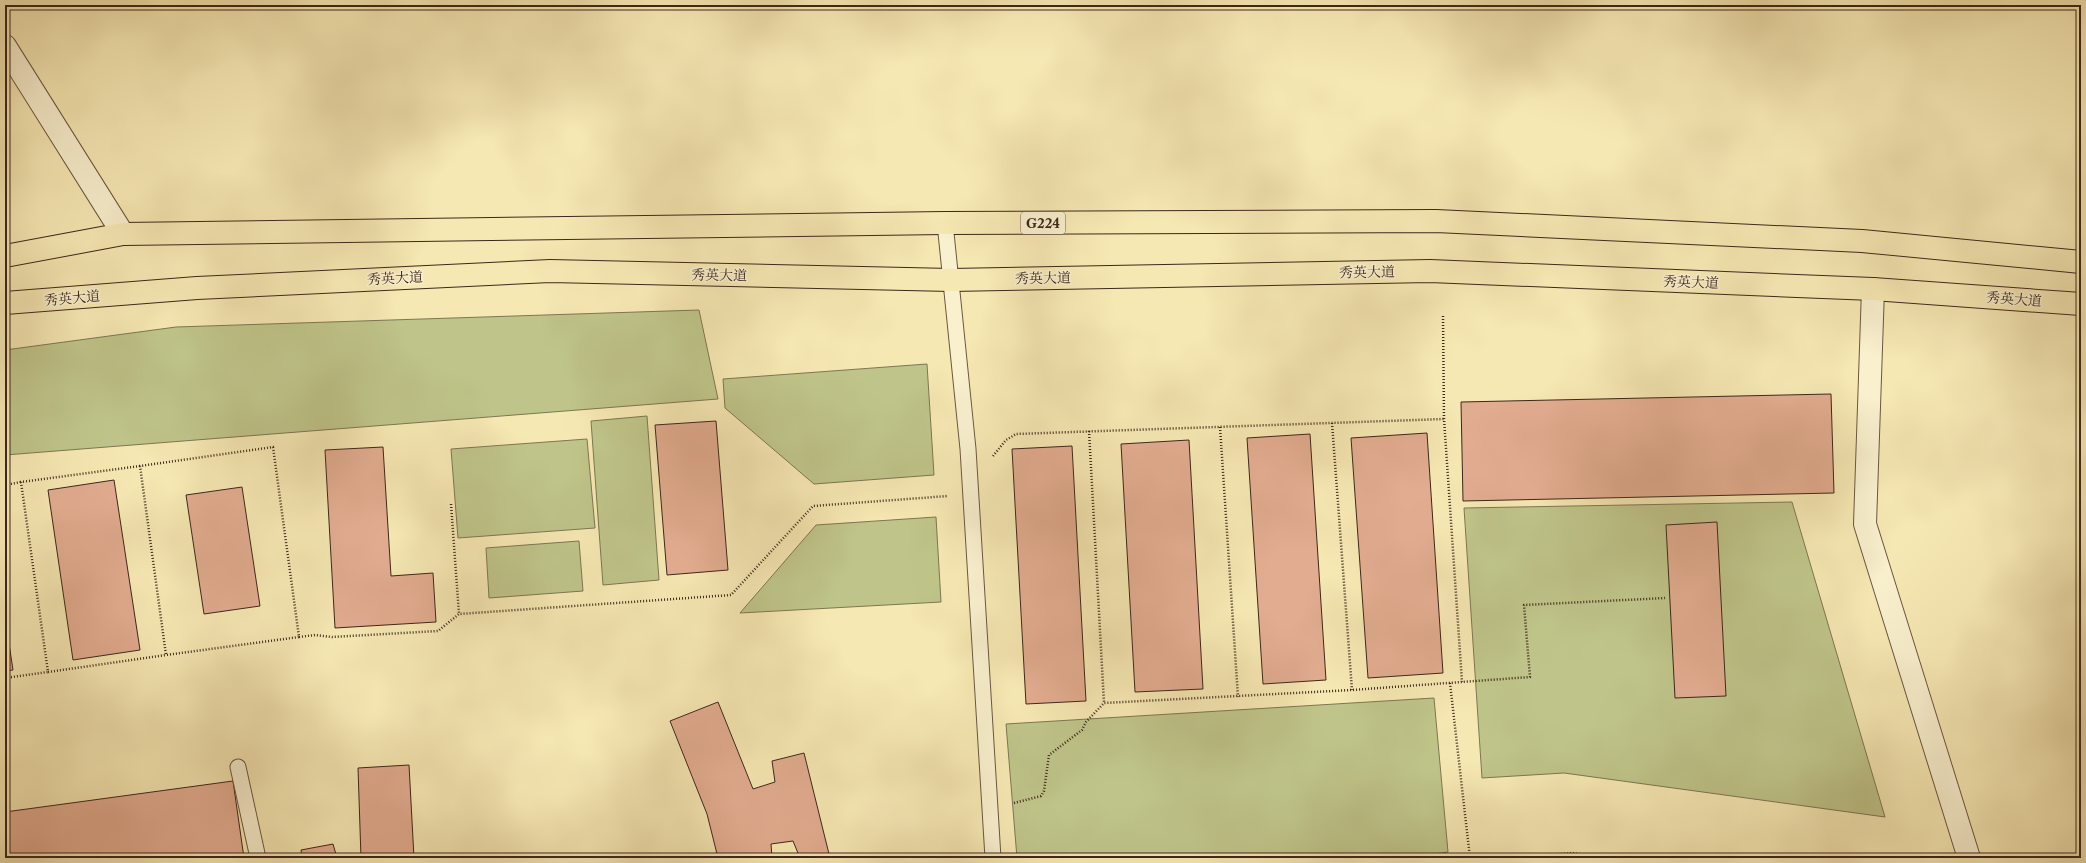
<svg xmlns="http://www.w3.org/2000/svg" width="2086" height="863" viewBox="0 0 2086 863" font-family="'Libre Caslon Text','Noto Serif SC',serif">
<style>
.green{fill:#bfc58a;stroke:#7e7652}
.building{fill:#e2ac90;stroke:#3e261a}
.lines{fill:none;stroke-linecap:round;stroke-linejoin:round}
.service-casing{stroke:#6c5640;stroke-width:17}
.minor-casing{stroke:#6c5640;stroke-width:24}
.trunk-casing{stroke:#3e261a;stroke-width:24}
.path{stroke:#3e261a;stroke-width:2.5;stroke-dasharray:1 2;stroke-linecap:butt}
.service{stroke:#f9f0ce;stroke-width:15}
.minor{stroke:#f9f0ce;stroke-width:22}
.trunk{stroke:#f6e8b3;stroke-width:22}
.labels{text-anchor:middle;stroke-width:3;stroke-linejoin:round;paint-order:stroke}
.shield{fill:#f9f0ce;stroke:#766350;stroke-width:1}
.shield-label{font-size:13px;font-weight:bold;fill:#3e261a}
.street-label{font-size:14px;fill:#3e261a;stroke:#f9f0ce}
</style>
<rect width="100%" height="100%" fill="#f6e8b3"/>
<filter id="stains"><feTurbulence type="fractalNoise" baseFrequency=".005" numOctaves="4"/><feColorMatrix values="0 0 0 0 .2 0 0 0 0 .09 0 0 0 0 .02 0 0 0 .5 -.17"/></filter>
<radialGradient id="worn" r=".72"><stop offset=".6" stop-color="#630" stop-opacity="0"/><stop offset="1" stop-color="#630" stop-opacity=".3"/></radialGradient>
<g class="green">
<polygon points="699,310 718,399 5,455 5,350 176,327"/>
<polygon points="927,364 934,475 814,484 725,408 723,379"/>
<polygon points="647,416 659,580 603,585 591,421"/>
<polygon points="587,439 595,528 458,538 451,449"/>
<polygon points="1792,502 1885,817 1564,773 1482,778 1464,508"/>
<polygon points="936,517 941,602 740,613 816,525"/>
<polygon points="579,541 583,591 489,598 486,548"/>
<polygon points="1434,698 1448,852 1407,858 1017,858 1006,724"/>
</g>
<g class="building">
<polygon points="1831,394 1834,493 1463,501 1461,402"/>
<polygon points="716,421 728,570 667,575 655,425"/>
<polygon points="1427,433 1443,673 1368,678 1351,438"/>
<polygon points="1310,434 1326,680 1263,684 1247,438"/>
<polygon points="1189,440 1203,689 1135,692 1121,444"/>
<polygon points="1072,446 1086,701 1026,704 1012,449"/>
<polygon points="383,447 391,576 433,573 436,622 335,628 325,450"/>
<polygon points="114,480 140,650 73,660 48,490"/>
<polygon points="242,487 260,606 204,614 186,495"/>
<polygon points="1717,522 1726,696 1675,698 1666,525"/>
<polygon points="5,617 13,670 5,671"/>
<polygon points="718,702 753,789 775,782 772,761 804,753 829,854 817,858 800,858 793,841 771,844 772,858 718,858 707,814 670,721"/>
<polygon points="409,765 414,858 361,858 358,768"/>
<polygon points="233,781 244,858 5,858 5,812"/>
<polygon points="333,844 337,858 302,858 301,850"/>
</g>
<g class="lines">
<defs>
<g id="service">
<polyline points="945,223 968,449 993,858"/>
<polyline points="238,767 258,858"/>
</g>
<g id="minor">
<polyline points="5,46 123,234"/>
<polyline points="1873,289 1865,524 1969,858"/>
</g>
<g id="trunk">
<polyline points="5,256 123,234 945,223 1436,221 1862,241 2081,262"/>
<polyline points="5,303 197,288 550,271 951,280 1430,271 1873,289 2081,304"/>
</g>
</defs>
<use href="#service" class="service-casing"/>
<use href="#minor" class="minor-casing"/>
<use href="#trunk" class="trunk-casing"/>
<g class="path">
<polyline points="1443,316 1444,419 1462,682"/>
<polyline points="1332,423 1352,690"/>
<polyline points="1220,427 1238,697"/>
<polyline points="1089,431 1104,703"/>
<polygon points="273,447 299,637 166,655 140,466"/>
<polyline points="993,456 1006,440 1016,434 1444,419"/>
<polyline points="140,466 21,482 48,672 166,655"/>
<polyline points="5,485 21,482"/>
<polyline points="451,504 459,614"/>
<polyline points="299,637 315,635 332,637 438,631 459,614 731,595 813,506 948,496"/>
<polyline points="5,678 48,672"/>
<polyline points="1450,683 1470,858"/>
<polyline points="1014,803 1041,796 1044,791 1049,755 1082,730 1086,722 1104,703 1352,690 1530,677 1524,605 1665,598"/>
<polyline points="1513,858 1572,853 1603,858"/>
</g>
<use href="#service" class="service"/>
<use href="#minor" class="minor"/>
<use href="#trunk" class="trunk"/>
</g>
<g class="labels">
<rect class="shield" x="1021" y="212" width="44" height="22" rx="3"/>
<g class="shield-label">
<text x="1043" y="228">G224</text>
</g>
<g class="street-label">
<text transform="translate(1367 272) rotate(-1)" y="5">秀英大道</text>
<text transform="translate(719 275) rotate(1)" y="5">秀英大道</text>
<text transform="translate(395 278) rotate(-3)" y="5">秀英大道</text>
<text transform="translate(1043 278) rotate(-1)" y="5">秀英大道</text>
<text transform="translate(1691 282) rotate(2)" y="5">秀英大道</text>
<text transform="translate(72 298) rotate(-5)" y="5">秀英大道</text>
<text transform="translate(2014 299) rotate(4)" y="5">秀英大道</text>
</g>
</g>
<rect width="2086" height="863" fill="none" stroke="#f6e8b3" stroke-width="20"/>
<rect x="6" y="6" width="2074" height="851" fill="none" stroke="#3e261a" stroke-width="2"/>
<rect x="10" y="10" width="2066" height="843" fill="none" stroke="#3e261a"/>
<rect width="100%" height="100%" filter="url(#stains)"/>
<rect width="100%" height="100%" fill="url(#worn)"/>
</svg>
